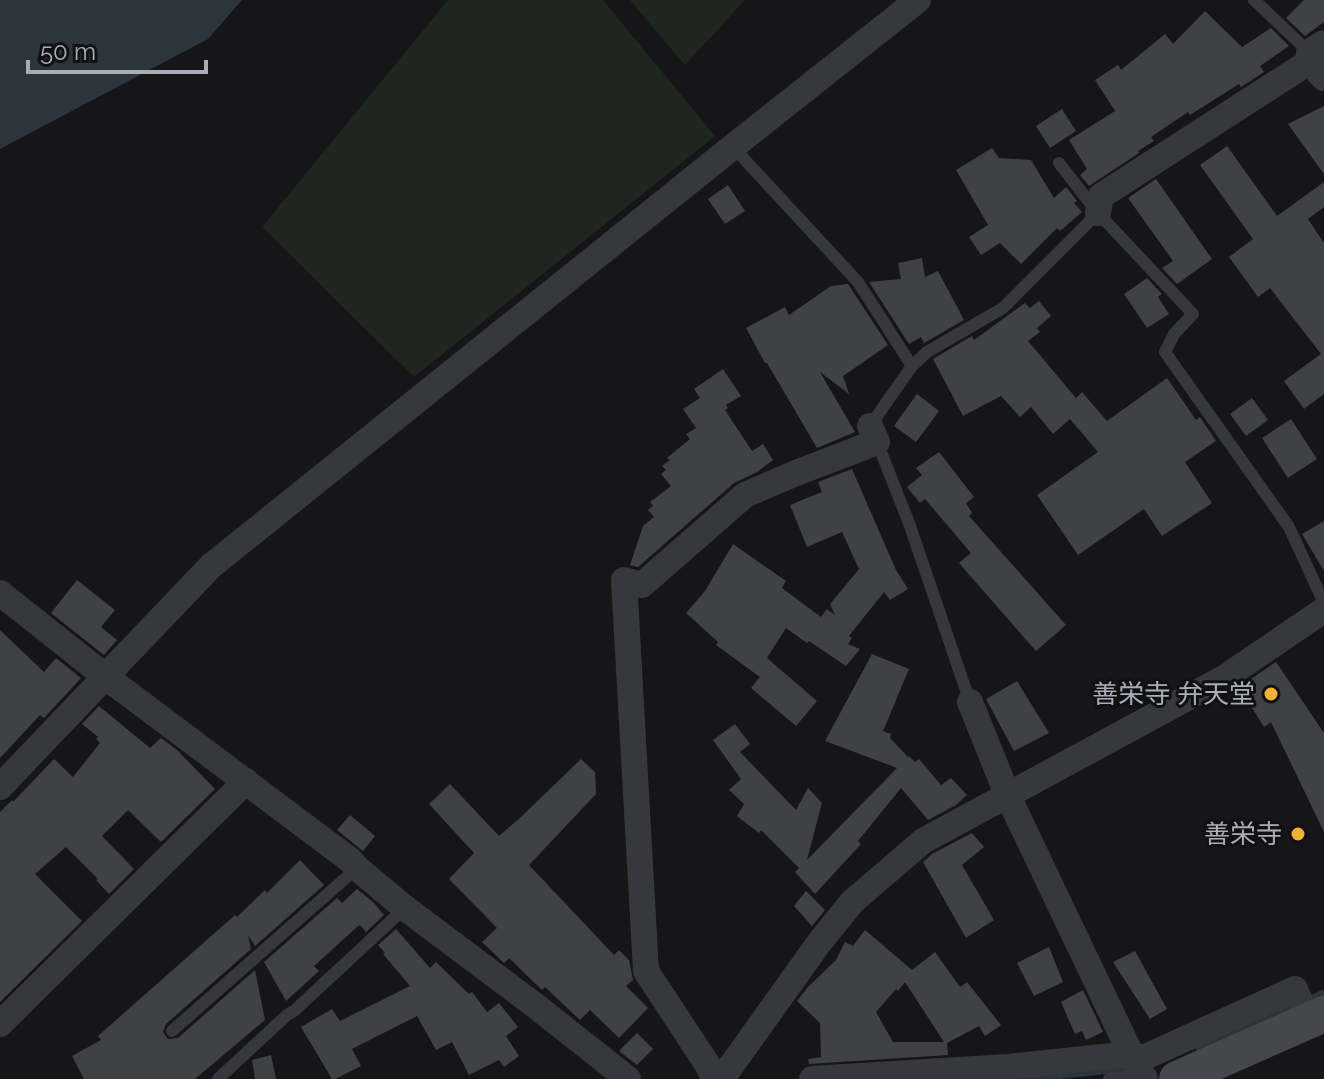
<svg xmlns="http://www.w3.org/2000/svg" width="1324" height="1079" viewBox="0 0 1324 1079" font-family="Raleway,'Noto Sans JP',sans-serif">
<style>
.green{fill:#1e261f}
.water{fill:#2c353c}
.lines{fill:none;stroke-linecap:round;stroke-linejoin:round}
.stream{stroke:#2c353c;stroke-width:7}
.building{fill:#404145;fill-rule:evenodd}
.lane{stroke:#37383d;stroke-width:12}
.street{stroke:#37383d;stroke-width:26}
.secondary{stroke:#45474d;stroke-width:36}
.poi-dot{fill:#f2b134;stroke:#111113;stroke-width:3}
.labels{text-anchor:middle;stroke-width:6;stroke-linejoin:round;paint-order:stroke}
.poi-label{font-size:26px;fill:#a8adb8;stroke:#111113;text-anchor:end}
</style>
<rect width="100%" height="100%" fill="#161618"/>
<g class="green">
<polygon points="448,0 603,0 715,136 414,377 262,227"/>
<polygon points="630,0 745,0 685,65"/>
</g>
<polygon class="water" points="0,0 242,0 208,39 0,149"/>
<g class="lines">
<g class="stream">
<polyline points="1306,1001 1324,993"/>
<polyline points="1199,1047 1295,1006"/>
<polyline points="1026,1079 1131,1068"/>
</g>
</g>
<g class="building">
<polygon points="1304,0 1324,0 1324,22 1305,36 1286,18"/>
<polygon points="1205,11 1242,47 1271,28 1289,46 1260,66 1264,72 1241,87 1239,84 1190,115 1188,112 1151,137 1154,141 1138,151 1139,153 1089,186 1080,175 1087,169 1069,140 1115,111 1095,80 1118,65 1121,70 1165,34 1173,44"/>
<polygon points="1324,106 1324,174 1288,124"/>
<polygon points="1062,109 1076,131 1050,148 1036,126"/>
<polygon points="1227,146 1277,216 1324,182 1324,207 1308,219 1324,243 1324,394 1304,409 1284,381 1321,354 1270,288 1258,297 1229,257 1253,239 1200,165"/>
<polygon points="992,148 999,158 1031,160 1054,198 1066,187 1077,201 1074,203 1082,212 1060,231 1057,228 1021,264 1000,243 981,255 969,237 988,225 956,170"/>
<polygon points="1156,179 1212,259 1177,284 1162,268 1173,261 1128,198"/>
<polygon points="728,185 745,211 725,224 708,199"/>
<polygon points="922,258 925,277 938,271 964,320 924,343 921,337 909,344 869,282 901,279 898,263"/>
<polygon points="1147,278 1162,294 1158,297 1169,314 1147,328 1124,294"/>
<polygon points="848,284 888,345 843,376 849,394 820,372 855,432 817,448 767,363 765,363 746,328 785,307 789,315 831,286"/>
<polygon points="1039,301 1051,316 1037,328 1040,332 1028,341 1076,398 1082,392 1107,421 1167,378 1196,420 1200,417 1216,441 1185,462 1212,503 1162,536 1144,509 1078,555 1037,495 1098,452 1070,419 1053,434 1031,407 1020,417 1001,396 963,416 933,359 972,336 974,340 1025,303 1030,308"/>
<polygon points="723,369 741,396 726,405 728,408 725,410 752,451 763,444 773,460 757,472 734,483 638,567 630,565 643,526 654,517 648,510 653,506 650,502 671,486 661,474 666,470 662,466 670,460 667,458 690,439 686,434 696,428 683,409 700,398 694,389"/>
<polygon points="917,394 939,411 916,442 894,426"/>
<polygon points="1252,398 1268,420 1246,436 1230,414"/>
<polygon points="1291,419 1317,459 1288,478 1262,438"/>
<polygon points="939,452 974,497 966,503 972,513 969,516 1066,625 1036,651 959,563 971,553 925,499 920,503 907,487 922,475 916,468"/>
<polygon points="852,469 896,570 908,589 890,600 884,592 849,636 852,638 848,644 860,649 846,666 809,641 807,643 786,628 767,658 817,701 796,726 751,688 760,677 716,645 718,642 686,613 705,591 733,544 786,581 782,588 821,617 827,609 835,615 830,604 859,569 842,532 807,547 790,505 822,492 818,482"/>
<polygon points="1324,521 1324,571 1302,534"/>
<polygon points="77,580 115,610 101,627 117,640 104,655 51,613"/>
<polygon points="0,630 44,672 56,658 81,678 44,718 40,715 0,758"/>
<polygon points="872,654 909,669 883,731 891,734 890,738 908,757 909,756 915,762 919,759 941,785 951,778 967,795 956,805 928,820 901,788 858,841 861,844 815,894 795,872 799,868 761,830 759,833 737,816 744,804 729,790 741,779 713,740 735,724 750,744 740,752 796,810 808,788 822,803 807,860 897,768 825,741"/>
<polygon points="1276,662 1324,733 1324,832 1271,722 1264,727 1239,687"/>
<polygon points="1017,681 1049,733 1014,751 986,699"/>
<polygon points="99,706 150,748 161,738 178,751 215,789 161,842 128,810 102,836 134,869 109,894 96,880 98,879 66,847 35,874 82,921 0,1002 0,812 12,800 13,802 54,759 73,777 100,743 96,739 98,737 82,724"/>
<polygon points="581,759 595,772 596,794 529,865 614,955 619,950 629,960 633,980 626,986 648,1008 619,1038 590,1010 580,1020 545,987 542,990 509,958 504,963 482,942 497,928 449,879 474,853 429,804 450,784 499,836 522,816"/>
<polygon points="350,815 375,836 363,851 337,830"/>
<polygon points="972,833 984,847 962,865 994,920 966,938 923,862 932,854"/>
<polygon points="300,860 324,885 255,946 248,935 251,949 166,1024 163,1032 168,1039 178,1038 255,970 265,1020 195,1079 84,1079 72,1056 101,1040 98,1036 235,915 237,917 265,890 267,893"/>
<polygon points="357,889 374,903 384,915 366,932 360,925 357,927 314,966 319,971 286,1001 264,962 337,898 342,903"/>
<polygon points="806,891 825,910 812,926 794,906"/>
<polygon points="396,929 430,968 436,962 469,994 472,992 487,1012 499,1003 518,1027 506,1036 519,1056 504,1067 499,1060 469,1075 452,1042 436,1050 417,1016 352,1049 361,1066 335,1079 332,1079 301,1027 332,1009 340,1021 410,986 383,954 385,953 378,945"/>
<path d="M865 930 912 970 935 952 960 987 967 982 1001 1025 985 1036 979 1026 947 1043 948 1055 809 1064 808 1059 821 1057 820 1023 797 1001 808 987 836 960 845 942 853 946ZM905 982 944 1042H893L876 1012 896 989 898 991Z"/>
<polygon points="1049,947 1063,982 1034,996 1017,963"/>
<polygon points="1135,951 1167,1009 1150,1019 1113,962"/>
<polygon points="1083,990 1103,1032 1086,1040 1082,1031 1075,1034 1061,1002"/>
<polygon points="637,1033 653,1049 637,1065 619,1051"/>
<polygon points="271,1055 276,1079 255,1079 252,1060"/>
</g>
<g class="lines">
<g class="lane">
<polyline points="1254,0 1309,52"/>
<polyline points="733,147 858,282 912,366"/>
<polyline points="1059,163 1098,213 1193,314 1174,334 1165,352 1289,527 1324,603"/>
<polyline points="870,426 912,366 927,352 1003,308 1098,213"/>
<polyline points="877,442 909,523 970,702"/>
<polyline points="172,1031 357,868"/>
<polyline points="218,1079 287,1015 294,1011 405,908"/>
<polyline points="1109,1079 1142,1075"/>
</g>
<g class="street">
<polyline points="1324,43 1309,52 1309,62 1324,78"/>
<polyline points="1098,213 1101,196 1309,62"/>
<polyline points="0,593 106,677 350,860 357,868 405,908 537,1007 628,1079"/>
<polyline points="970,702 1007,794 1131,1054 1145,1079"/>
<polyline points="0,787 211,566 740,141 918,0"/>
<polyline points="0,1024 246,781"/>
<polyline points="714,1079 709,1067 646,971 624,580 642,585 745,495 796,473 877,442 870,426"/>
<polyline points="719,1079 726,1073 819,943 852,902 923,841 1224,678 1324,610"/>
<polyline points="812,1079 1008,1067 1131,1054 1143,1058 1295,989 1308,1021"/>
</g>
<polyline class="secondary" points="1177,1079 1324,1014"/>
</g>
<g class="poi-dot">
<circle cx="1271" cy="694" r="8"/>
<circle cx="1298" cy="834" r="8"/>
</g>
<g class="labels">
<g class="poi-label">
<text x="1255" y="703">善栄寺 弁天堂</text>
<text x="1282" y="843">善栄寺</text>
</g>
</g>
<path d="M28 60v12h178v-12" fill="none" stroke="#a8adb8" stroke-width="4"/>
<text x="40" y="60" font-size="24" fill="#a8adb8" stroke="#111113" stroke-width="6" paint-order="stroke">50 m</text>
</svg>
